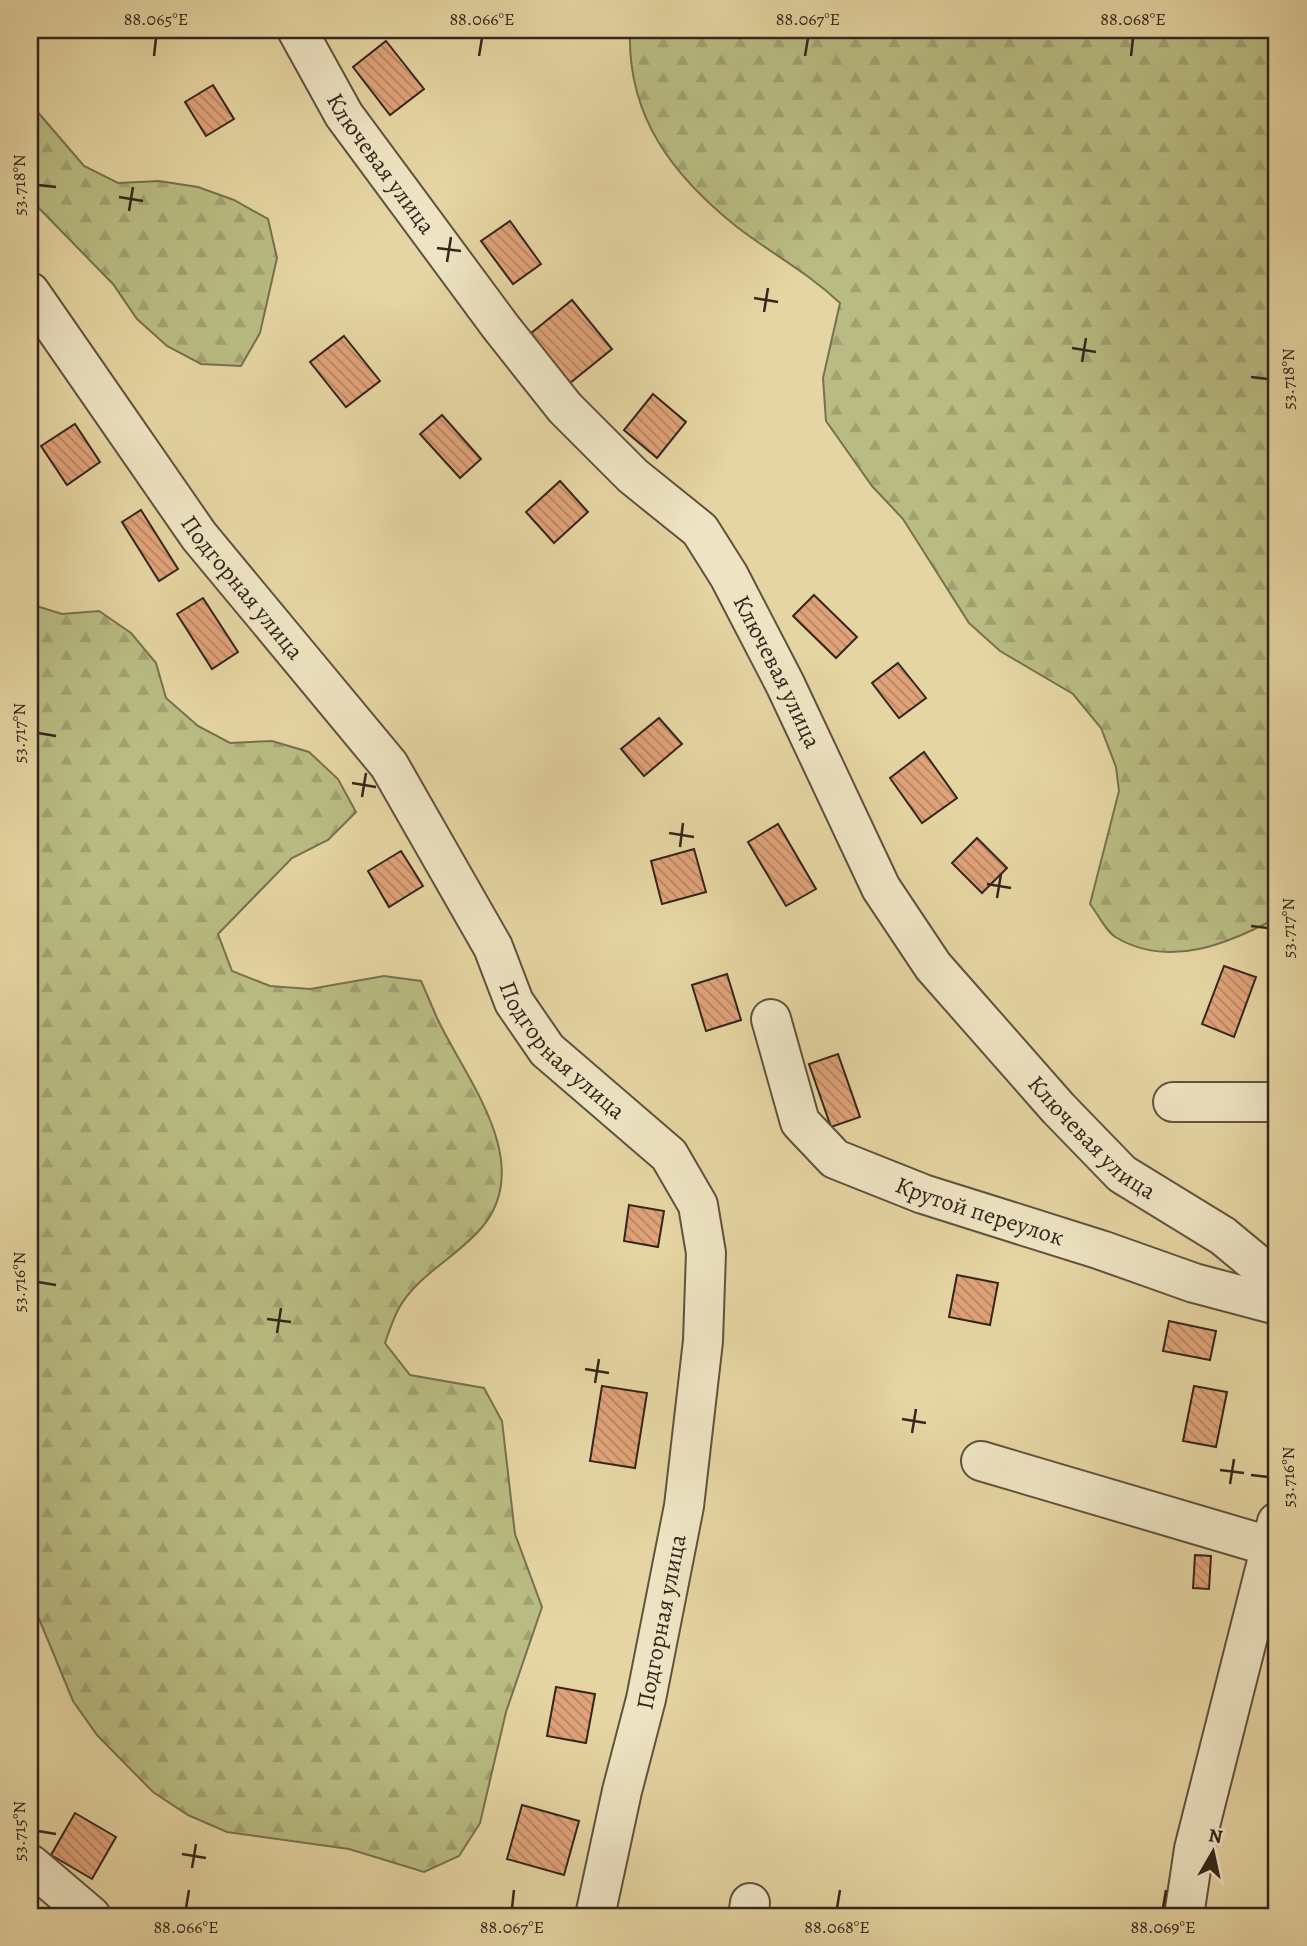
<svg xmlns="http://www.w3.org/2000/svg" width="1307" height="1946" viewBox="0 0 1307 1946" font-family="Alegreya,serif">
<style>
.forest{fill:url(#forest-firs);stroke:#76714f;stroke-width:2}
.building{fill:url(#building-back-hatch);stroke:#34261c;stroke-width:2}
.lines{fill:none;stroke-linecap:round;stroke-linejoin:round}
.minor-casing{stroke:#60523e;stroke-width:42}
.minor{stroke:#eee4c3;stroke-width:38}
.ticks{fill:none;stroke:#34261c;stroke-width:2.5}
.labels{text-anchor:middle;stroke-width:5;stroke-linejoin:round;paint-order:stroke}
.street-label{font-size:24px;fill:#34261c;stroke:#eee4c3}
.neatline{fill:none;stroke:#34261c;stroke-width:2.5}
.ticks-label{font-size:18px;text-anchor:middle;fill:#34261c}
</style>
<defs>
<pattern id="forest-firs" width="22" height="20" patternUnits="userSpaceOnUse" patternTransform="scale(1.75)"><rect width="22" height="20" fill="#b9bc82"/><path d="M5 1l3.5 6h-7zM16 11l3.5 6h-7z" fill="#a0a170"/></pattern>
<pattern id="building-back-hatch" width="6" height="6" patternUnits="userSpaceOnUse" patternTransform="scale(1.75)"><rect width="6" height="6" fill="#e0a279"/><path d="M-1 5l2 2M0 0l6 6M5-1l2 2" fill="none" stroke="#b68462"/></pattern>
</defs>
<rect width="100%" height="100%" fill="#e5d5a2"/>
<filter id="stains"><feTurbulence type="fractalNoise" baseFrequency=".00286" numOctaves="4"/><feColorMatrix values="0 0 0 0 .2 0 0 0 0 .09 0 0 0 0 .02 0 0 0 .5 -.17"/></filter>
<radialGradient id="worn" r=".72"><stop offset=".6" stop-color="#630" stop-opacity="0"/><stop offset="1" stop-color="#630" stop-opacity=".3"/></radialGradient>
<g class="forest">
<path d="M630 30H1277V918C1228 943 1171 969 1117 938 1106 932 1098 914 1090 904L1119 791 1116 767 1101 728 1073 694 1000 651 969 623 903 519 872 486 826 421 823 378 840 303C806 271 772 254 737 227 672 175 627 116 630 30Z"/>
<polygon points="30,103 84,166 118,183 159,181 198,187 234,200 268,219 277,258 260,333 241,366 201,364 167,346 137,319 113,284 30,199"/>
<path d="M30 604 62 614 99 611 131 633 156 663 166 698 198 726 230 743 272 741 309 752 338 779 356 812 328 840 292 858 218 934 232 971 270 986 310 989 384 976 421 981C427 994 432 1007 438 1020 466 1079 535 1162 483 1226 459 1256 418 1274 399 1308 393 1319 389 1331 385 1343L410 1375 484 1388 502 1421 515 1534 542 1607 506 1712 480 1823 459 1856 424 1872 349 1849 227 1832 188 1815 153 1792 97 1735 73 1701 30 1597Z"/>
</g>
<g class="building">
<polygon points="386,41 424,89 390,115 353,67"/>
<polygon points="213,85 234,119 206,136 185,102"/>
<polygon points="510,221 541,264 513,284 481,241"/>
<polygon points="572,300 612,349 570,383 530,334"/>
<polygon points="344,336 380,381 346,407 310,362"/>
<polygon points="653,394 686,422 657,458 624,430"/>
<polygon points="442,415 481,459 460,478 420,434"/>
<polygon points="75,424 100,462 67,485 41,446"/>
<polygon points="560,481 588,512 554,543 526,512"/>
<polygon points="141,510 178,569 159,581 122,522"/>
<polygon points="814,595 857,637 836,658 793,616"/>
<polygon points="203,598 238,652 212,669 177,614"/>
<polygon points="898,663 926,698 899,718 872,683"/>
<polygon points="659,718 682,744 644,776 621,749"/>
<polygon points="924,752 957,798 922,823 890,778"/>
<polygon points="778,824 816,889 786,906 748,842"/>
<polygon points="977,838 1007,868 982,893 952,863"/>
<polygon points="694,849 706,892 662,904 651,861"/>
<polygon points="401,851 423,886 389,907 368,871"/>
<polygon points="1224,966 1256,977 1234,1037 1202,1024"/>
<polygon points="727,974 741,1020 706,1031 692,985"/>
<polygon points="838,1054 860,1117 831,1127 809,1064"/>
<polygon points="629,1205 664,1211 658,1247 624,1241"/>
<polygon points="957,1275 998,1283 990,1325 949,1317"/>
<polygon points="1169,1321 1216,1331 1210,1360 1163,1351"/>
<polygon points="602,1386 647,1393 635,1468 590,1461"/>
<polygon points="1194,1386 1227,1392 1216,1447 1183,1441"/>
<polygon points="1195,1555 1211,1556 1209,1589 1193,1588"/>
<polygon points="556,1687 595,1694 586,1743 547,1736"/>
<polygon points="522,1805 579,1821 564,1875 507,1859"/>
<polygon points="75,1813 116,1837 92,1879 51,1855"/>
</g>
<g class="lines">
<defs>
<g id="minor">
<path id="s1" d="M297 30 344 115 500 326 565 408 633 476 700 530 729 576 785 684 881 888 933 966 1058 1108 1122 1174 1223 1236 1270 1275 1277 1289"/>
<path id="s2" d="M30 292 199 536 389 765 493 947 514 1002 547 1050 669 1155 698 1205 706 1253 703 1341 684 1506 646 1699 622 1791 595 1916"/>
<path id="s3" d="M771 1019 800 1122 835 1159 923 1194 1101 1250 1194 1283 1277 1305"/>
<polyline points="1173,1102 1277,1102"/>
<polyline points="981,1461 1269,1546"/>
<polyline points="30,1864 91,1916"/>
<polyline points="748,1916 750,1903"/>
<polyline points="1184,1916 1194,1849 1277,1522"/>
</g>
</defs>
<use href="#minor" class="minor-casing"/>
<use href="#minor" class="minor"/>
</g>
<path class="ticks" d="M154 56 156 38M479 56 482 38M805 56 808 38M1131 56 1133 38M38 185 56 187M119 197 143 201M129 211 133 187M437 248 461 251M447 262 451 237M754 298 778 302M764 312 768 288M1072 348 1096 352M1082 362 1086 338M1251 377 1268 379M38 733 56 736M352 783 376 787M362 797 366 773M669 833 694 837M680 847 683 823M987 884 1011 888M997 898 1001 874M1251 926 1268 928M38 1282 56 1285M267 1319 291 1322M277 1333 281 1308M585 1369 609 1373M595 1383 599 1359M902 1419 926 1423M912 1433 916 1409M1220 1470 1244 1473M1251 1475 1268 1477M1230 1484 1234 1459M38 1831 56 1834M182 1854 206 1858M192 1868 196 1844M186 1908 189 1890M512 1908 514 1890M837 1908 840 1890M1163 1908 1166 1890"/>
<g class="labels">
<g class="street-label">
<text dy="8" stroke="none"><textPath href="#s1" startOffset="158">Ключевая улица</textPath></text>
<text dy="8" stroke="none"><textPath href="#s2" startOffset="364">Подгорная улица</textPath></text>
<text dy="8" stroke="none"><textPath href="#s1" startOffset="808">Ключевая улица</textPath></text>
<text dy="8" stroke="none"><textPath href="#s2" startOffset="931">Подгорная улица</textPath></text>
<text dy="8" stroke="none"><textPath href="#s1" startOffset="1376">Ключевая улица</textPath></text>
<text dy="8" stroke="none"><textPath href="#s3" startOffset="312">Крутой переулок</textPath></text>
<text transform="translate(661 1622) rotate(-79)" y="8">Подгорная улица</text>
</g>
</g>
<rect width="1307" height="1946" fill="none" stroke="#e5d5a2" stroke-width="77"/>
<g transform="translate(1213 1852) rotate(9)" stroke="#eee4c3" stroke-width="5" paint-order="stroke">
<path d="M0-5L12 26L0 18L-12 26Z" fill="#34261c"/>
<text y="-10" font-size="19" font-weight="bold" text-anchor="middle" fill="#34261c">N</text>
</g>
<rect x="38" y="38" width="1230" height="1870" class="neatline"/>
<g class="ticks-label">
<text x="156" y="25">88.065°E</text>
<text x="482" y="25">88.066°E</text>
<text x="808" y="25">88.067°E</text>
<text x="1133" y="25">88.068°E</text>
<text transform="translate(19 185) rotate(-90)" y="6">53.718°N</text>
<text transform="translate(1288 379) rotate(-90)" y="6">53.718°N</text>
<text transform="translate(19 733) rotate(-90)" y="6">53.717°N</text>
<text transform="translate(1288 928) rotate(-90)" y="6">53.717°N</text>
<text transform="translate(19 1282) rotate(-90)" y="6">53.716°N</text>
<text transform="translate(1288 1477) rotate(-90)" y="6">53.716°N</text>
<text transform="translate(19 1831) rotate(-90)" y="6">53.715°N</text>
<text x="186" y="1933">88.066°E</text>
<text x="512" y="1933">88.067°E</text>
<text x="837" y="1933">88.068°E</text>
<text x="1163" y="1933">88.069°E</text>
</g>
<rect width="100%" height="100%" filter="url(#stains)"/>
<rect width="100%" height="100%" fill="url(#worn)"/>
</svg>
